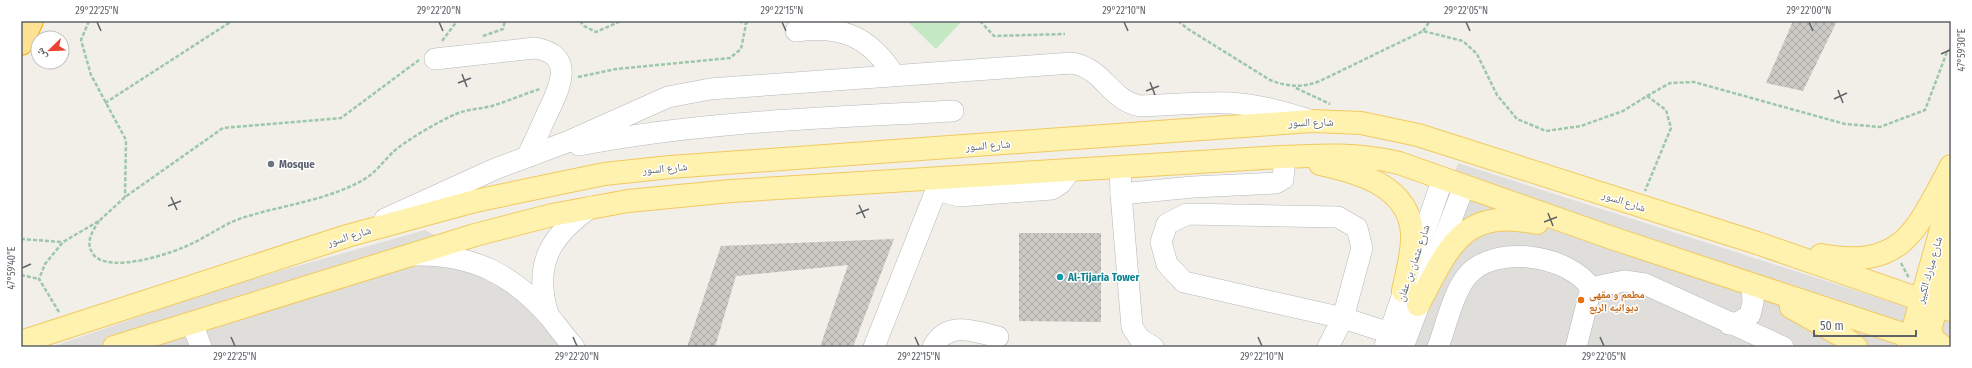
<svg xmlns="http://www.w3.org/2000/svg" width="1972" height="368" viewBox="0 0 1972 368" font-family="'Fira Sans Condensed','Noto Naskh Arabic',sans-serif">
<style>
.industrial{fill:#e0deda}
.garden{fill:#c5e8c5}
.building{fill:url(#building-cross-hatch)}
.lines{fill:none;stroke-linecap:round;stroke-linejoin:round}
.minor-casing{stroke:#b5b8bc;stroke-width:22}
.major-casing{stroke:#f2c960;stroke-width:24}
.highway-casing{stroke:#f9ab00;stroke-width:24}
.path{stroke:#9cc7a9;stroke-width:2.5;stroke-dasharray:4 2;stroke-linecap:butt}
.minor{stroke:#fff;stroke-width:21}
.major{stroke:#fff2af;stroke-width:22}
.highway{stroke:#fde293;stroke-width:22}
.ticks{fill:none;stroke:#5f6368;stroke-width:1.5}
.worship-dot{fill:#6b7280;stroke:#fff;stroke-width:1.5}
.culture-dot{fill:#0f9aa8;stroke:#fff;stroke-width:1.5}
.food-dot{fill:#e8710a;stroke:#fff;stroke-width:1.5}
.labels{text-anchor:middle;stroke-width:3;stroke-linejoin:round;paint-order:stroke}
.street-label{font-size:11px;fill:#5f6368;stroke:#fff}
.worship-label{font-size:11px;font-weight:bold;fill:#5b616d;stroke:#fff;text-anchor:start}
.culture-label{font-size:11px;font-weight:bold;fill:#0d838f;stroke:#fff;text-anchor:start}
.food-label{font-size:11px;font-weight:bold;fill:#c56008;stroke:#fff;text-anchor:start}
.neatline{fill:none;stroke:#5f6368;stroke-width:1.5}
.ticks-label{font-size:10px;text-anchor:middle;fill:#5f6368}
</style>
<defs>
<pattern id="building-cross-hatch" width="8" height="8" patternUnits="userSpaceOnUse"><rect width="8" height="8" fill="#cccac5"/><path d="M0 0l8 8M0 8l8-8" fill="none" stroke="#a9a8a4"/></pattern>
</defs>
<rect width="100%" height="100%" fill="#f1efe8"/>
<g class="industrial">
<polygon points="1458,163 1951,321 1951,347 1391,347"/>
<polygon points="425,230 538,292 579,347 51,347 234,284"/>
</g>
<polygon class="garden" points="907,21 962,21 936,49"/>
<g class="building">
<polygon points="1793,21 1837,21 1803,91 1766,83"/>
<polygon points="1019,233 1101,233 1101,322 1019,321"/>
<polygon points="894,239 853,347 820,347 848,265 736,276 715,347 687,347 721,246"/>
</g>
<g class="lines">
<defs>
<g id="minor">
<path d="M796 31C841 25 869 36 894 75"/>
<path d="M435 59 535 48C577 55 559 89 547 114 540 129 534 143 527 157"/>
<path d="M579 145C703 121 827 118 953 111"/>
<polyline points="1120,167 1121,194 1132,327 1140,339 1153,347"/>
<polyline points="937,190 959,196 1052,189 1061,183 1070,171"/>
<polyline points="1121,194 1193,187 1276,183 1283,179 1284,168 1280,157"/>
<path d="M385 219 495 169 567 142 668 97 710 89 1072 63C1105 69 1108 99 1140 106 1170 105 1201 102 1231 103 1259 105 1286 112 1312 121"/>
<path d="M416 255C472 254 512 274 549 316 557 326 565 337 574 347"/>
<polyline points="1591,288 1624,281 1645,284 1783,347"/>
<path d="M548 315C533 264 550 236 591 207"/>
<polyline points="192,323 201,347"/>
<polyline points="1729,324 1739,322 1750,315 1753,302 1752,284"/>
<polyline points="1385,346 1443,178"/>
<polyline points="874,347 941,178"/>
<path d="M933 347C948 320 974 331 998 337"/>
<polyline points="1328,347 1343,318 1362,248 1357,228 1338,217 1187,214 1167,224 1161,242 1167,264 1184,282 1343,318 1390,333"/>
<polyline points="1403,347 1464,186"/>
<path d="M1438 347C1446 326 1453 293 1467 276 1494 243 1569 255 1591 288L1576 347"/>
</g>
<g id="major">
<path d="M1320 164C1358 172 1409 186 1412 233 1413 252 1407 272 1403 291"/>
<path d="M1821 255C1904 270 1916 230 1951 166"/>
<path d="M1418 305C1449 247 1462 207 1537 223"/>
<polyline points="1791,307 1842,336 1856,347"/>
<polyline points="21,342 347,236 475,201 604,174 670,167 1312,121 1361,123 1418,135 1757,243 1951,310"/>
<path d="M114 347 475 235 552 215 628 201 731 191 1280 157C1320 155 1359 153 1399 163L1615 239 1942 347"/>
<polyline points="1908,347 1951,194"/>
<polyline points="1943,347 1934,340 1930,330 1951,252"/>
</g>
<polyline id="highway" points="21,44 32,21"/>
</defs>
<use href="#minor" class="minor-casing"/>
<use href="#major" class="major-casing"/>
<use href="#highway" class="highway-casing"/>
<g class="path">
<polyline points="89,21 81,40 91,75 126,140 125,197"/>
<polyline points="580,21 584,26 596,32 621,21"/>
<polyline points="739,21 746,24"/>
<polyline points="980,21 994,36 1065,34"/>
<path d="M1178 21 1188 29 1270 80C1288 87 1302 88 1320 81L1423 31 1463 41 1477 54 1497 95 1517 119 1546 131 1581 126 1623 111 1647 96 1666 110 1671 128 1645 191"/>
<polyline points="1423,31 1430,21"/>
<polyline points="483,36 503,29 505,21"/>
<polyline points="442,41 457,21"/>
<polyline points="578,77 616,69 730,58 741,49 746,24 748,21"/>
<polyline points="1296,88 1330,104"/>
<polyline points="1647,96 1670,83 1694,82 1845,124 1880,127 1925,110 1947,52 1951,49"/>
<polyline points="105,103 232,21"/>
<path d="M99 221C92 232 85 242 93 254 108 275 174 253 193 243 210 235 224 224 242 218 282 205 326 201 363 180 375 173 382 163 392 153 403 142 441 120 456 114 468 109 480 109 492 106 508 101 524 94 540 89"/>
<polyline points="21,239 62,242"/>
<polyline points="1901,263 1909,278"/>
<polyline points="21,275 39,279"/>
<polyline points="59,312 39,279 45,264 63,242 99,221 125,197 223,128 341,118 419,60"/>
</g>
<use href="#minor" class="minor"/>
<use href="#major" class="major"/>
<use href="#highway" class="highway"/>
</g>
<path class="ticks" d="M97 22 101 31M439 22 443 31M782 22 786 31M1124 22 1128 31M1466 22 1470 31M1809 22 1813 31M1941 54 1950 50M462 74 467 87M1150 82 1155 95M458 83 471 78M1838 90 1843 103M1146 91 1159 86M1834 99 1847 93M171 197 177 210M859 205 865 218M168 206 181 201M1548 213 1553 226M856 214 869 209M1544 222 1557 217M22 268 31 264M231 337 235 346M573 337 577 346M915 337 919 346M1258 337 1262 346M1600 337 1604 346"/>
<circle class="worship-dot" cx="271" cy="164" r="4"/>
<circle class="culture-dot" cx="1060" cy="277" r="4"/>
<circle class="food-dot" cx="1581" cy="300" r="4"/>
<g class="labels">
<g class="street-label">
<text transform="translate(1311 122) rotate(-1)" y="4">شارع السور</text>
<text transform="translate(988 145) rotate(-4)" y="4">شارع السور</text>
<text transform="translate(665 168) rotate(-5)" y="4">شارع السور</text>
<text transform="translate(1624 201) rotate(18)" y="4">شارع السور</text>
<text transform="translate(349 236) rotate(-17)" y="4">شارع السور</text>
<text transform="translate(1413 263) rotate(-71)" y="4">شارع عثمان بن عفان</text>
<text transform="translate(1929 270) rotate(-74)" y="4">شارع مبارك الكبير</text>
</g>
<g class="worship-label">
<text x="279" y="168">Mosque</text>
</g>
<g class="culture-label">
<text x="1068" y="281">Al-Tijaria Tower</text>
</g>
<g class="food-label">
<text x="1589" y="298">مطعم و مقهى<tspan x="1589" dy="13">ديوانيه الربع</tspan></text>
</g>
</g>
<rect width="1972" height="368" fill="none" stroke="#ffffff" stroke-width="44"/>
<g transform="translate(50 50) rotate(247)"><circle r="19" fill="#ffffff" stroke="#bfc1c3"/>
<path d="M0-3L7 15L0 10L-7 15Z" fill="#ea4335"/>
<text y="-6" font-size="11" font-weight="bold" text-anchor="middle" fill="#5f6368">ش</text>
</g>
<path d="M1814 330v6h102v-6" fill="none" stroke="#5f6368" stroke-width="2"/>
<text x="1820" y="330" font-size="12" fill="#5f6368" stroke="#ffffff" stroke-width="3" paint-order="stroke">50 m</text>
<rect x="22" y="22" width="1928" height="324" class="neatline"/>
<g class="ticks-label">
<text x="97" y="14">29°22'25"N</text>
<text x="439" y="14">29°22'20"N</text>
<text x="782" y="14">29°22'15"N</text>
<text x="1124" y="14">29°22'10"N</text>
<text x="1466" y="14">29°22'05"N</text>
<text x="1809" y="14">29°22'00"N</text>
<text transform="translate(1961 50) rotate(-90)" y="4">47°59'30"E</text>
<text transform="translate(11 268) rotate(-90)" y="4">47°59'40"E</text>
<text x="235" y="360">29°22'25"N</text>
<text x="577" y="360">29°22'20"N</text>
<text x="919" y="360">29°22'15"N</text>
<text x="1262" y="360">29°22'10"N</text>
<text x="1604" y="360">29°22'05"N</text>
</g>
</svg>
